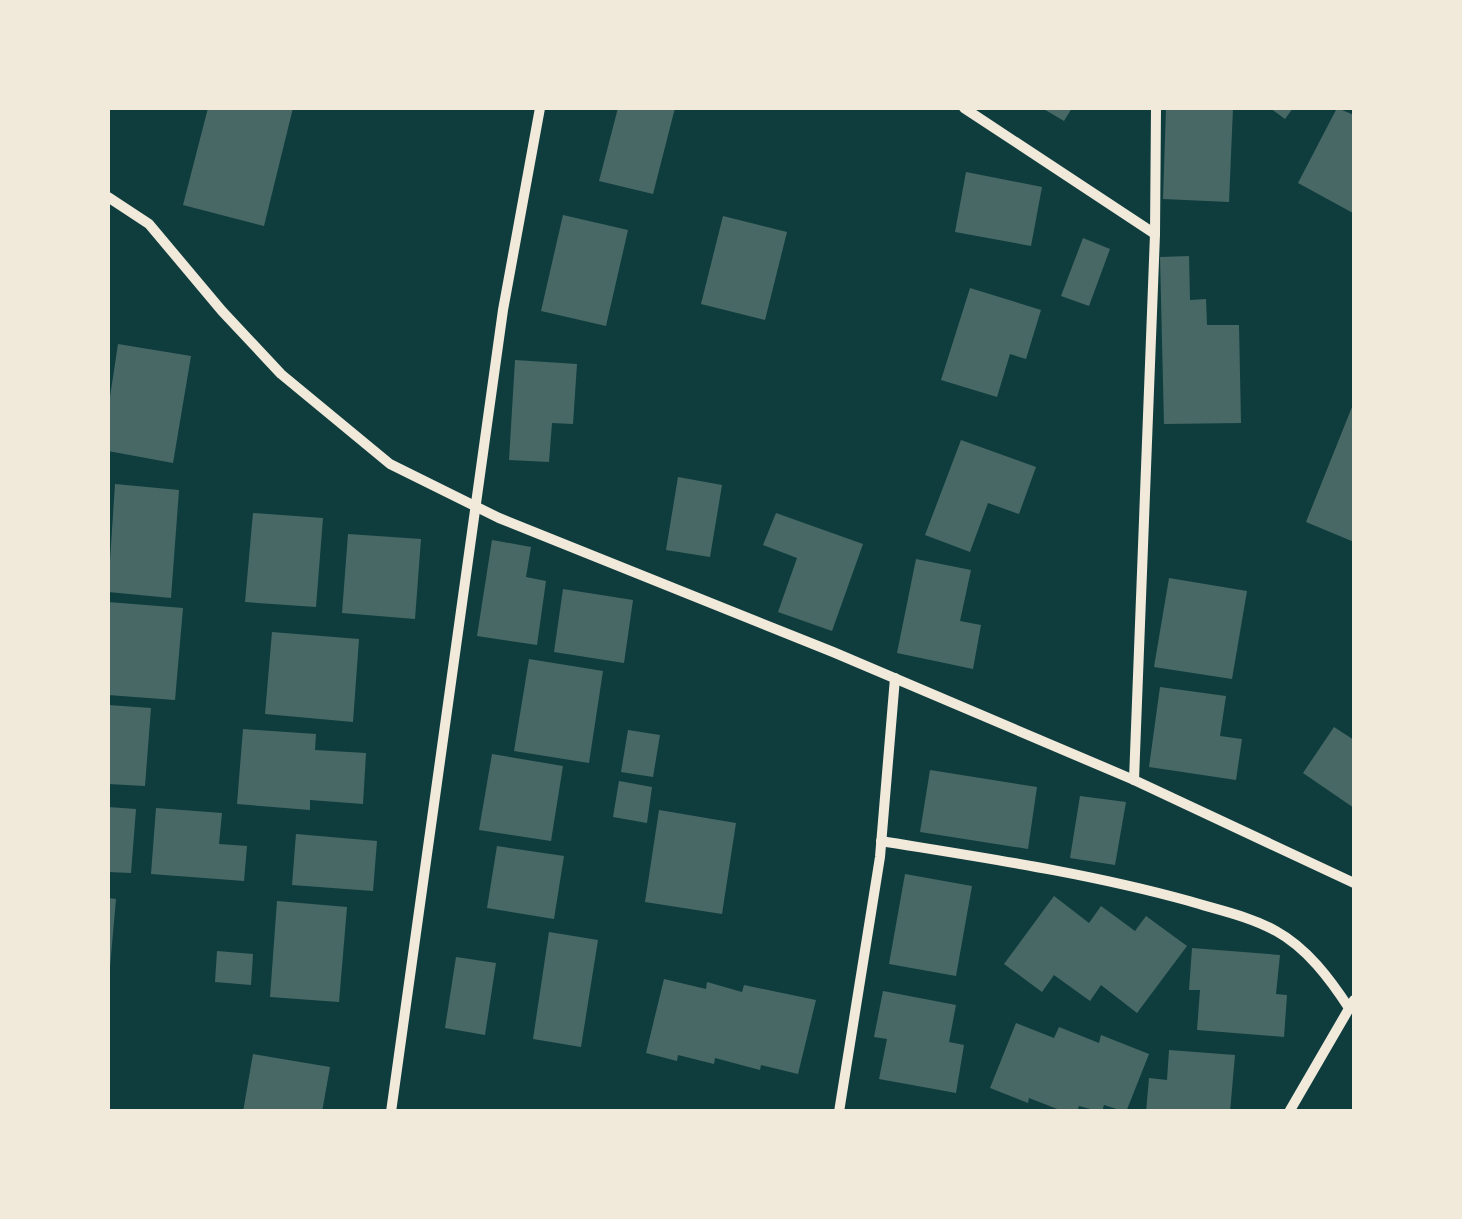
<svg xmlns="http://www.w3.org/2000/svg" width="1462" height="1219" viewBox="0 0 1462 1219" font-family="Rubik,sans-serif">
<style>
.building{fill:#486865}
.lines{fill:none;stroke-linecap:round;stroke-linejoin:round}
.minor{stroke:#f1e9da;stroke-width:10}
</style>
<rect width="100%" height="100%" fill="#0f3d3e"/>
<g class="building">
<polygon points="208,108 293,108 264,226 183,205"/>
<polygon points="618,108 675,108 653,194 599,181"/>
<polygon points="1042,108 1072,108 1064,121"/>
<polygon points="1166,108 1233,108 1229,202 1163,199"/>
<polygon points="1270,108 1293,108 1285,119"/>
<polygon points="1337,108 1354,115 1353,213 1298,183"/>
<polygon points="966,172 1042,187 1031,246 955,232"/>
<polygon points="563,215 628,230 606,326 541,311"/>
<polygon points="723,216 787,232 765,320 701,304"/>
<polygon points="1083,238 1110,249 1089,306 1061,296"/>
<polygon points="1189,256 1190,300 1206,299 1207,325 1239,325 1241,423 1164,424 1160,257"/>
<polygon points="970,288 1041,310 1026,359 1010,354 997,397 941,380"/>
<polygon points="118,344 191,356 173,463 108,451 108,410"/>
<polygon points="515,360 577,364 573,424 552,423 549,462 509,460"/>
<polygon points="1354,402 1354,542 1306,522"/>
<polygon points="961,440 1036,467 1019,514 988,503 970,552 925,535"/>
<polygon points="678,477 722,485 710,557 666,550"/>
<polygon points="115,484 179,490 171,598 108,592"/>
<polygon points="253,513 323,518 316,607 245,602"/>
<polygon points="776,513 863,544 832,631 778,612 797,558 763,545"/>
<polygon points="348,534 421,539 415,619 342,613"/>
<polygon points="492,540 531,547 526,577 546,581 537,645 477,636"/>
<polygon points="916,559 971,570 960,621 981,625 973,669 897,653"/>
<polygon points="1169,578 1247,591 1232,679 1154,667"/>
<polygon points="563,589 633,600 624,663 554,652"/>
<polygon points="108,602 183,608 175,700 108,695"/>
<polygon points="272,632 359,639 353,722 265,714"/>
<polygon points="529,659 603,671 589,763 514,751"/>
<polygon points="1160,687 1226,696 1220,736 1242,739 1236,780 1149,767"/>
<polygon points="108,705 151,708 145,786 108,784"/>
<polygon points="1334,727 1354,740 1354,808 1303,773"/>
<polygon points="243,729 316,734 315,750 366,753 363,804 310,800 310,810 237,804"/>
<polygon points="628,730 660,735 653,777 621,772"/>
<polygon points="492,754 563,766 551,841 479,830"/>
<polygon points="930,770 1037,787 1028,849 920,832"/>
<polygon points="619,781 652,787 647,823 613,817"/>
<polygon points="1080,796 1126,802 1115,865 1070,858"/>
<polygon points="108,807 136,809 131,873 108,872"/>
<polygon points="156,808 222,813 219,844 247,846 244,881 151,874"/>
<polygon points="659,810 736,823 722,914 645,902"/>
<polygon points="296,834 377,841 373,891 292,885"/>
<polygon points="497,846 564,856 554,919 487,908"/>
<polygon points="905,874 972,886 956,976 889,964"/>
<polygon points="1054,896 1089,923 1101,906 1135,931 1146,916 1187,946 1137,1013 1101,985 1090,1001 1054,975 1042,992 1004,964"/>
<polygon points="108,898 116,899 110,967 108,967"/>
<polygon points="277,901 347,907 339,1002 270,997"/>
<polygon points="549,932 598,940 581,1047 533,1039"/>
<polygon points="1192,948 1280,955 1276,994 1287,995 1284,1037 1197,1030 1200,990 1189,990"/>
<polygon points="217,951 253,954 251,985 215,982"/>
<polygon points="456,957 496,963 485,1035 445,1028"/>
<polygon points="664,979 706,989 707,982 742,992 744,985 816,1000 798,1074 761,1065 760,1070 715,1058 714,1064 678,1055 677,1061 646,1053"/>
<polygon points="883,991 956,1005 949,1042 964,1045 956,1093 879,1079 887,1039 874,1037"/>
<polygon points="1016,1023 1054,1038 1059,1027 1099,1043 1101,1035 1149,1054 1126,1112 1104,1105 1102,1112 1079,1106 1077,1112 1065,1112 1029,1098 1028,1103 990,1088"/>
<polygon points="1169,1050 1235,1055 1230,1112 1146,1112 1149,1078 1167,1080"/>
<polygon points="253,1054 330,1067 322,1112 243,1112"/>
</g>
<g class="lines">
<g class="minor">
<polyline points="964,108 1155,234"/>
<polyline points="108,197 149,224 222,311 281,374 390,464 499,518 833,652 1134,780 1354,883"/>
<polyline points="1134,780 1155,234 1156,108"/>
<path d="M881 841C985 858 1088 873 1189 901 1218 910 1249 916 1276 931 1307 948 1330 979 1349 1008"/>
<polyline points="391,1112 503,310 540,108"/>
<polyline points="839,1112 880,857 895,678"/>
<polyline points="1289,1112 1354,1000"/>
</g>
</g>
<rect width="1462" height="1219" fill="none" stroke="#f1e9da" stroke-width="220"/>
</svg>
